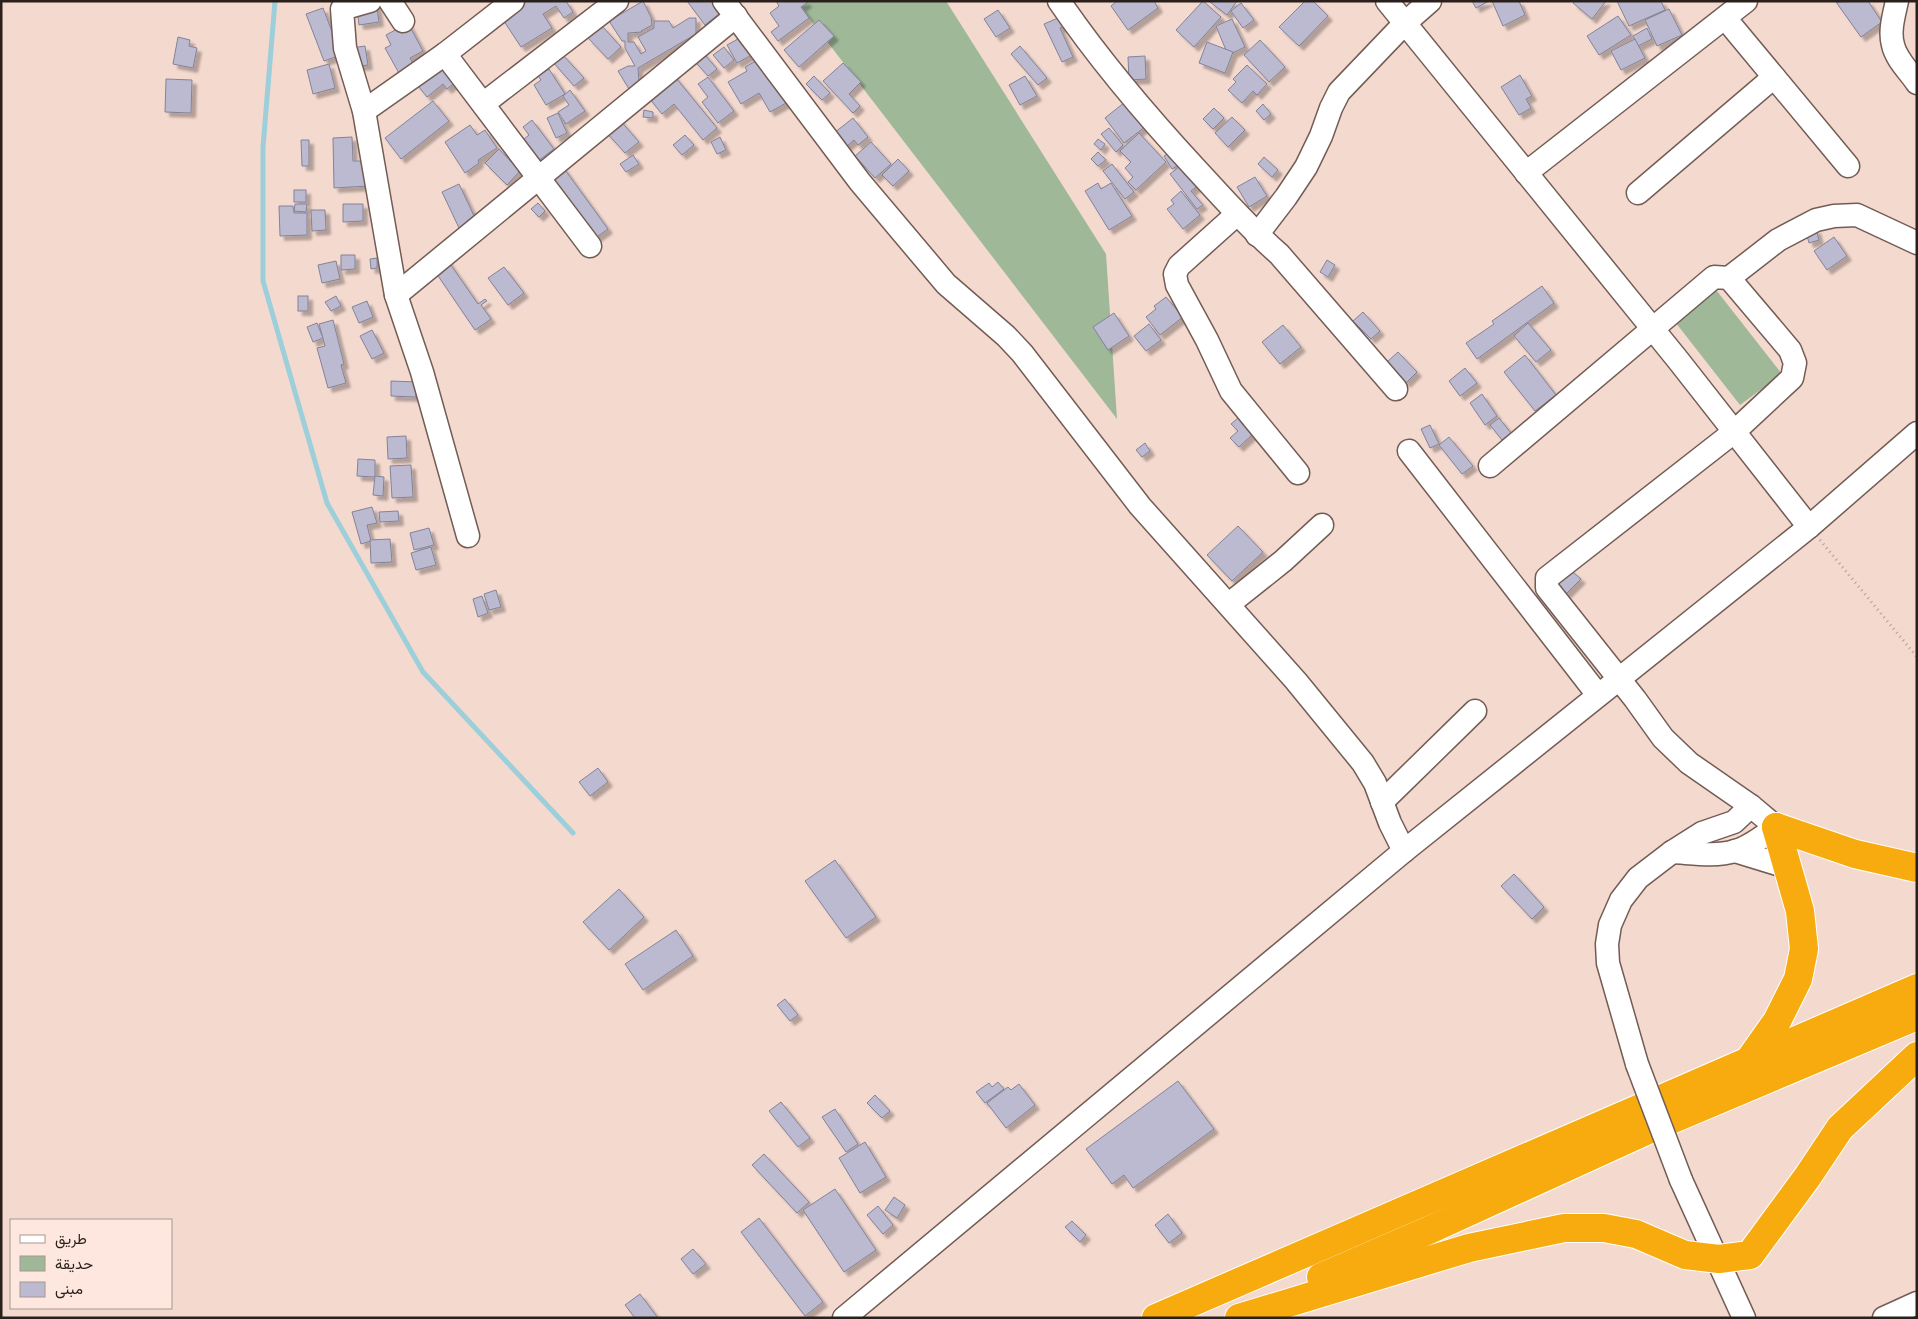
<svg xmlns="http://www.w3.org/2000/svg" width="1918" height="1319" viewBox="0 0 1918 1319" font-family="'Noto Sans',Vazirmatn,sans-serif">
<style>
.green{fill:#9eb898}
.lines{fill:none;stroke-linecap:round;stroke-linejoin:round}
.stream{stroke:#9dcfda;stroke-width:5}
.building{fill:#bbbad1;stroke:#838298;filter:url(#shadow)}
.minor-casing{stroke:#735c54;stroke-width:25}
.highway-casing{stroke:#fff;stroke-width:30}
.path{stroke:#b39d95;stroke-width:3;stroke-dasharray:1 4;stroke-linecap:butt}
.minor{stroke:#fff;stroke-width:22}
.highway{stroke:#f7ab0f;stroke-width:28}
.minor-bridge-casing{stroke:#735c54;stroke-width:25;stroke-linecap:butt}
.minor-bridge{stroke:#fff;stroke-width:22}
</style>
<defs>
<filter id="shadow"><feDropShadow dx="4.5" dy="4.5" stdDeviation="1" flood-color="#0004"/></filter>
</defs>
<rect width="100%" height="100%" fill="#f4d9cf"/>
<g class="green">
<polygon points="796,1 946,1 1106,254 1117,419"/>
<polygon points="1713,286 1782,374 1740,405 1672,318"/>
</g>
<g class="lines">
<polyline class="stream" points="275,1 263,147 263,281 327,503 423,672 573,833"/>
</g>
<g class="building">
<polygon points="356,1 376,1 379,22 359,25"/>
<polygon points="508,1 566,1 573,12 564,18 556,6 543,14 552,28 521,47 496,9"/>
<polygon points="643,1 651,17 652,25 641,31 642,32 628,33 628,42 634,42 641,54 646,51 638,37 654,28 654,21 669,21 673,28 689,18 696,18 696,34 638,68 639,83 629,89 618,71 628,66 635,66 625,48 625,41 622,41 609,21"/>
<polygon points="687,1 717,1 724,10 705,25"/>
<polygon points="776,1 806,1 807,3 801,7 809,18 778,41 771,32 779,26 770,13 779,6"/>
<polygon points="1117,1 1154,1 1158,8 1128,30 1111,6"/>
<polygon points="1203,1 1221,17 1194,47 1176,30"/>
<polygon points="1211,1 1237,1 1227,15 1210,2"/>
<polygon points="1305,1 1313,1 1328,16 1299,46 1279,27"/>
<polygon points="1472,1 1489,1 1476,8"/>
<polygon points="1492,1 1519,1 1525,15 1503,26"/>
<polygon points="1575,1 1606,1 1592,19 1573,3"/>
<polygon points="1617,1 1661,1 1665,10 1629,26"/>
<polygon points="1868,1 1882,22 1861,37 1836,2"/>
<polygon points="1241,3 1254,20 1243,28 1231,11"/>
<polygon points="323,8 341,55 324,61 306,14"/>
<polygon points="1669,9 1682,35 1657,46 1645,20"/>
<polygon points="998,10 1010,28 996,37 984,19"/>
<polygon points="1065,15 1069,24 1060,28 1073,57 1062,62 1044,24"/>
<polygon points="1618,16 1631,35 1599,55 1587,36"/>
<polygon points="1232,19 1245,47 1228,55 1216,26"/>
<polygon points="819,20 834,36 799,67 784,50"/>
<polygon points="408,23 423,51 410,58 415,67 400,75 385,48 391,45 386,35"/>
<polygon points="602,26 621,47 608,59 588,38"/>
<polygon points="1647,28 1652,39 1638,46 1633,36"/>
<polygon points="747,34 757,52 737,63 727,45"/>
<polygon points="178,37 190,40 189,46 197,48 193,68 173,64"/>
<polygon points="1635,39 1645,58 1621,70 1611,51"/>
<polygon points="1260,40 1285,67 1269,82 1244,55"/>
<polygon points="1207,42 1233,52 1225,73 1199,63"/>
<polygon points="365,46 368,65 354,67 352,48"/>
<polygon points="1020,46 1047,78 1038,85 1011,54"/>
<polygon points="724,47 734,60 724,68 713,55"/>
<polygon points="700,49 717,69 708,76 691,57"/>
<polygon points="562,54 584,78 574,86 553,62"/>
<polygon points="436,55 457,81 447,89 443,84 427,97 410,76"/>
<polygon points="1145,56 1146,79 1129,80 1128,57"/>
<polygon points="762,58 788,102 770,112 759,93 741,104 728,82 747,71 745,67"/>
<polygon points="843,63 861,82 849,94 860,106 853,113 823,81"/>
<polygon points="329,64 335,88 313,94 307,70"/>
<polygon points="1247,65 1267,84 1257,95 1253,91 1242,103 1228,90 1236,82 1233,79"/>
<polygon points="667,67 717,128 703,140 674,104 662,114 641,88"/>
<polygon points="549,69 565,94 546,105 534,85 541,80 538,76"/>
<polygon points="1520,75 1532,96 1526,99 1531,108 1519,115 1501,87"/>
<polygon points="814,76 830,93 822,100 806,84"/>
<polygon points="1025,76 1037,96 1020,105 1009,85"/>
<polygon points="708,77 734,111 718,123 702,102 708,97 698,84"/>
<polygon points="166,79 192,80 191,113 165,112"/>
<polygon points="570,90 585,111 566,124 558,112 569,105 563,96"/>
<polygon points="433,101 449,121 401,159 385,138"/>
<polygon points="1125,102 1145,127 1124,143 1105,118"/>
<polygon points="1263,104 1271,114 1264,120 1256,111"/>
<polygon points="1214,108 1224,118 1213,129 1203,119"/>
<polygon points="644,110 653,112 653,118 643,117"/>
<polygon points="558,113 567,133 556,138 547,118"/>
<polygon points="1232,117 1245,130 1228,147 1215,133"/>
<polygon points="853,118 868,137 858,145 854,140 846,147 834,133"/>
<polygon points="619,119 639,142 625,153 605,131"/>
<polygon points="532,120 554,149 534,164 519,143 529,135 523,127"/>
<polygon points="470,125 477,135 485,130 497,148 478,160 479,163 465,173 445,142"/>
<polygon points="1109,128 1123,145 1116,152 1101,134"/>
<polygon points="1139,133 1166,162 1136,190 1128,182 1133,177 1125,168 1131,162 1120,151"/>
<polygon points="685,135 694,145 682,155 673,145"/>
<polygon points="352,137 353,161 367,161 368,186 334,188 333,138"/>
<polygon points="720,137 726,150 717,154 711,142"/>
<polygon points="1098,139 1105,144 1101,150 1094,144"/>
<polygon points="301,140 309,140 309,166 302,166"/>
<polygon points="871,142 891,164 875,178 855,156"/>
<polygon points="499,149 520,171 507,185 485,163"/>
<polygon points="1176,149 1183,162 1172,169 1164,156"/>
<polygon points="1098,152 1106,160 1098,166 1091,159"/>
<polygon points="633,155 639,164 626,172 620,164"/>
<polygon points="1264,157 1278,170 1272,177 1258,164"/>
<polygon points="898,159 909,171 893,186 882,175"/>
<polygon points="1184,163 1200,184 1191,191 1203,205 1197,209 1170,174"/>
<polygon points="1112,164 1134,192 1125,199 1103,171"/>
<polygon points="563,167 608,229 590,242 546,180"/>
<polygon points="1255,177 1267,196 1249,207 1237,187"/>
<polygon points="1098,183 1101,189 1111,183 1132,216 1109,230 1085,191"/>
<polygon points="459,184 477,222 460,230 442,192"/>
<rect x="294" y="190" width="12" height="12"/>
<polygon points="1181,191 1200,215 1183,229 1167,209 1174,204 1171,200"/>
<polygon points="538,203 545,211 539,217 531,209"/>
<polygon points="295,204 307,204 306,212 294,211"/>
<polygon points="343,204 363,204 363,221 343,222"/>
<polygon points="279,206 293,206 294,213 307,213 307,235 280,236"/>
<polygon points="311,210 325,210 326,230 312,231"/>
<polygon points="1816,229 1819,240 1809,243 1806,232"/>
<polygon points="1834,237 1847,256 1827,270 1814,251"/>
<polygon points="341,255 355,255 355,269 341,270"/>
<polygon points="377,258 377,268 371,269 370,259"/>
<polygon points="446,258 478,304 485,299 487,301 481,305 491,319 475,330 432,267"/>
<polygon points="1327,260 1335,265 1328,277 1320,272"/>
<polygon points="336,261 340,279 322,283 318,265"/>
<polygon points="504,267 524,293 508,305 488,278"/>
<polygon points="1542,286 1554,303 1477,359 1466,343 1494,324 1492,321"/>
<rect x="298" y="296" width="10" height="15"/>
<polygon points="336,296 341,306 331,311 325,302"/>
<polygon points="1166,297 1183,317 1160,335 1146,317 1156,309 1154,306"/>
<polygon points="367,301 373,317 359,323 352,307"/>
<polygon points="1363,312 1380,331 1371,339 1353,321"/>
<polygon points="1114,313 1129,336 1108,350 1093,327"/>
<polygon points="333,320 344,364 341,365 346,383 328,388 317,348 325,346 319,324"/>
<polygon points="317,323 323,338 313,342 307,327"/>
<polygon points="1528,323 1551,350 1536,362 1514,336"/>
<polygon points="1149,324 1161,340 1146,351 1134,336"/>
<polygon points="1283,325 1301,347 1280,364 1262,342"/>
<polygon points="372,330 384,353 372,359 360,336"/>
<polygon points="1398,352 1417,372 1406,383 1387,362"/>
<polygon points="1525,355 1556,395 1535,411 1504,372"/>
<polygon points="1465,368 1477,383 1460,396 1449,381"/>
<polygon points="391,381 417,382 416,397 391,396"/>
<polygon points="1482,394 1497,416 1485,425 1470,403"/>
<polygon points="1238,418 1253,434 1239,447 1230,438 1238,431 1231,424"/>
<polygon points="1499,418 1511,433 1502,440 1490,425"/>
<polygon points="1430,425 1439,444 1430,448 1421,429"/>
<polygon points="406,436 407,458 388,459 387,437"/>
<polygon points="1449,437 1473,466 1462,474 1439,445"/>
<polygon points="1145,443 1150,451 1142,457 1136,450"/>
<polygon points="358,459 375,460 375,477 357,476"/>
<polygon points="411,465 413,497 392,498 390,466"/>
<polygon points="375,476 384,477 383,496 373,495"/>
<polygon points="372,507 377,523 367,525 371,541 361,544 352,512"/>
<polygon points="398,511 399,521 380,522 379,512"/>
<polygon points="1238,526 1263,552 1232,581 1207,555"/>
<polygon points="429,528 434,545 414,550 410,533"/>
<polygon points="390,539 392,562 371,563 370,540"/>
<polygon points="431,547 436,565 416,570 411,553"/>
<polygon points="1568,568 1581,579 1566,594 1554,583"/>
<polygon points="496,590 501,607 489,610 484,594"/>
<polygon points="482,596 488,613 478,617 473,599"/>
<polygon points="598,768 608,782 590,796 579,782"/>
<polygon points="835,860 876,917 846,938 805,881"/>
<polygon points="1514,874 1544,907 1532,919 1501,886"/>
<polygon points="619,889 644,917 609,950 583,922"/>
<polygon points="676,930 693,956 643,990 625,964"/>
<polygon points="785,999 798,1015 790,1021 777,1005"/>
<polygon points="1178,1081 1214,1129 1133,1188 1124,1175 1112,1184 1086,1149"/>
<polygon points="998,1082 1004,1089 985,1103 976,1092 989,1083 992,1087"/>
<polygon points="1019,1084 1035,1105 1006,1128 987,1103 1008,1087 1011,1090"/>
<polygon points="875,1095 890,1111 882,1118 867,1103"/>
<polygon points="781,1102 810,1138 798,1147 769,1111"/>
<polygon points="835,1109 858,1144 846,1152 822,1117"/>
<polygon points="865,1142 886,1177 860,1193 839,1158"/>
<polygon points="764,1154 809,1202 797,1213 752,1165"/>
<polygon points="835,1189 876,1250 844,1272 803,1210"/>
<polygon points="894,1197 905,1205 897,1218 885,1210"/>
<polygon points="878,1206 893,1225 883,1234 867,1215"/>
<polygon points="1168,1214 1182,1233 1169,1243 1155,1225"/>
<polygon points="759,1218 823,1302 805,1316 741,1232"/>
<polygon points="1072,1221 1086,1235 1080,1242 1065,1227"/>
<polygon points="693,1249 706,1264 693,1274 681,1259"/>
<polygon points="640,1294 658,1318 635,1318 625,1305"/>
</g>
<g class="lines">
<defs>
<g id="minor">
<polyline points="370,1 342,9 345,48 364,111 396,295 422,372 468,536"/>
<polyline points="390,1 403,21"/>
<polyline points="724,1 860,182 946,284 1006,336 1022,353 1140,506 1296,681 1363,763 1375,783 1390,823 1404,851"/>
<path d="M1059 1C1100 61 1147 116 1196 169 1223 198 1249 228 1279 254L1396 389"/>
<polyline points="1387,1 1678,360 1809,527"/>
<path d="M1897 1C1894 15 1889 31 1893 45 1896 59 1909 71 1917 83"/>
<polyline points="1725,18 1848,166"/>
<polyline points="445,54 590,246"/>
<polyline points="483,104 617,1"/>
<polyline points="364,111 445,54 513,1"/>
<polyline points="1526,173 1746,1"/>
<polyline points="1638,193 1774,77"/>
<polyline points="1237,214 1179,266 1175,274 1177,285 1207,340 1231,391 1298,473"/>
<polyline points="1257,235 1286,197 1306,167 1321,136 1331,108 1339,92 1405,23 1430,1"/>
<polyline points="1729,278 1778,240 1816,220 1834,216 1857,215 1917,243"/>
<polyline points="396,295 736,16"/>
<polyline points="1409,451 1598,695"/>
<path d="M1490 466 1714 277 1729 278 1790 350 1795 363 1792 378 1734 432 1547 578V588L1635 699 1663 738 1689 763 1751 806 1776 827C1763 836 1750 847 1735 851 1715 857 1692 853 1672 852"/>
<polyline points="1229,604 1283,561 1322,525"/>
<polyline points="1382,802 1475,711"/>
<polyline points="1735,851 1787,867"/>
<polyline points="1637,1064 1608,963 1607,944 1610,925 1621,900 1638,878 1672,852 1702,833 1734,822 1751,806"/>
<polyline points="1681,1180 1744,1318"/>
<polyline points="844,1318 1404,851 1809,527 1917,433"/>
<polyline points="1884,1318 1917,1303"/>
</g>
<g id="highway">
<polyline points="1776,827 1855,854 1917,868"/>
<polyline points="1750,1059 1777,1021 1798,979 1804,949 1800,911 1776,827"/>
<polyline points="1321,1277 1427,1231 1661,1124 1917,1016"/>
<polyline points="1156,1318 1917,988"/>
<polyline points="1239,1318 1469,1248 1564,1228 1604,1228 1636,1234 1685,1255 1719,1259 1750,1255 1808,1176 1840,1128 1917,1056"/>
</g>
</defs>
<use href="#minor" class="minor-casing"/>
<use href="#highway" class="highway-casing"/>
<polyline class="path" points="1820,540 1917,657"/>
<use href="#minor" class="minor"/>
<use href="#highway" class="highway"/>
<defs>
<polyline id="minor-bridge" points="1637,1064 1681,1180"/>
</defs>
<use href="#minor-bridge" class="minor-bridge-casing"/>
<use href="#minor-bridge" class="minor-bridge"/>
</g>
<rect width="1918" height="1319" fill="none" stroke="#291f1b" stroke-width="5"/>
<rect x="10" y="1219" width="162" height="90" fill="#fee7df" stroke="#a99791"/>
<rect x="20" y="1235" width="25" height="8" fill="#ffffff" stroke="#a99791"/>
<text x="55" y="1244" font-size="15" fill="#291f1b">طريق</text>
<rect x="20" y="1256" width="25" height="15" fill="#9eb898" stroke="#a99791"/>
<text x="55" y="1269" font-size="15" fill="#291f1b">حديقة</text>
<rect x="20" y="1282" width="25" height="15" fill="#bbbad1" stroke="#a99791"/>
<text x="55" y="1294" font-size="15" fill="#291f1b">مبنى</text>
</svg>
